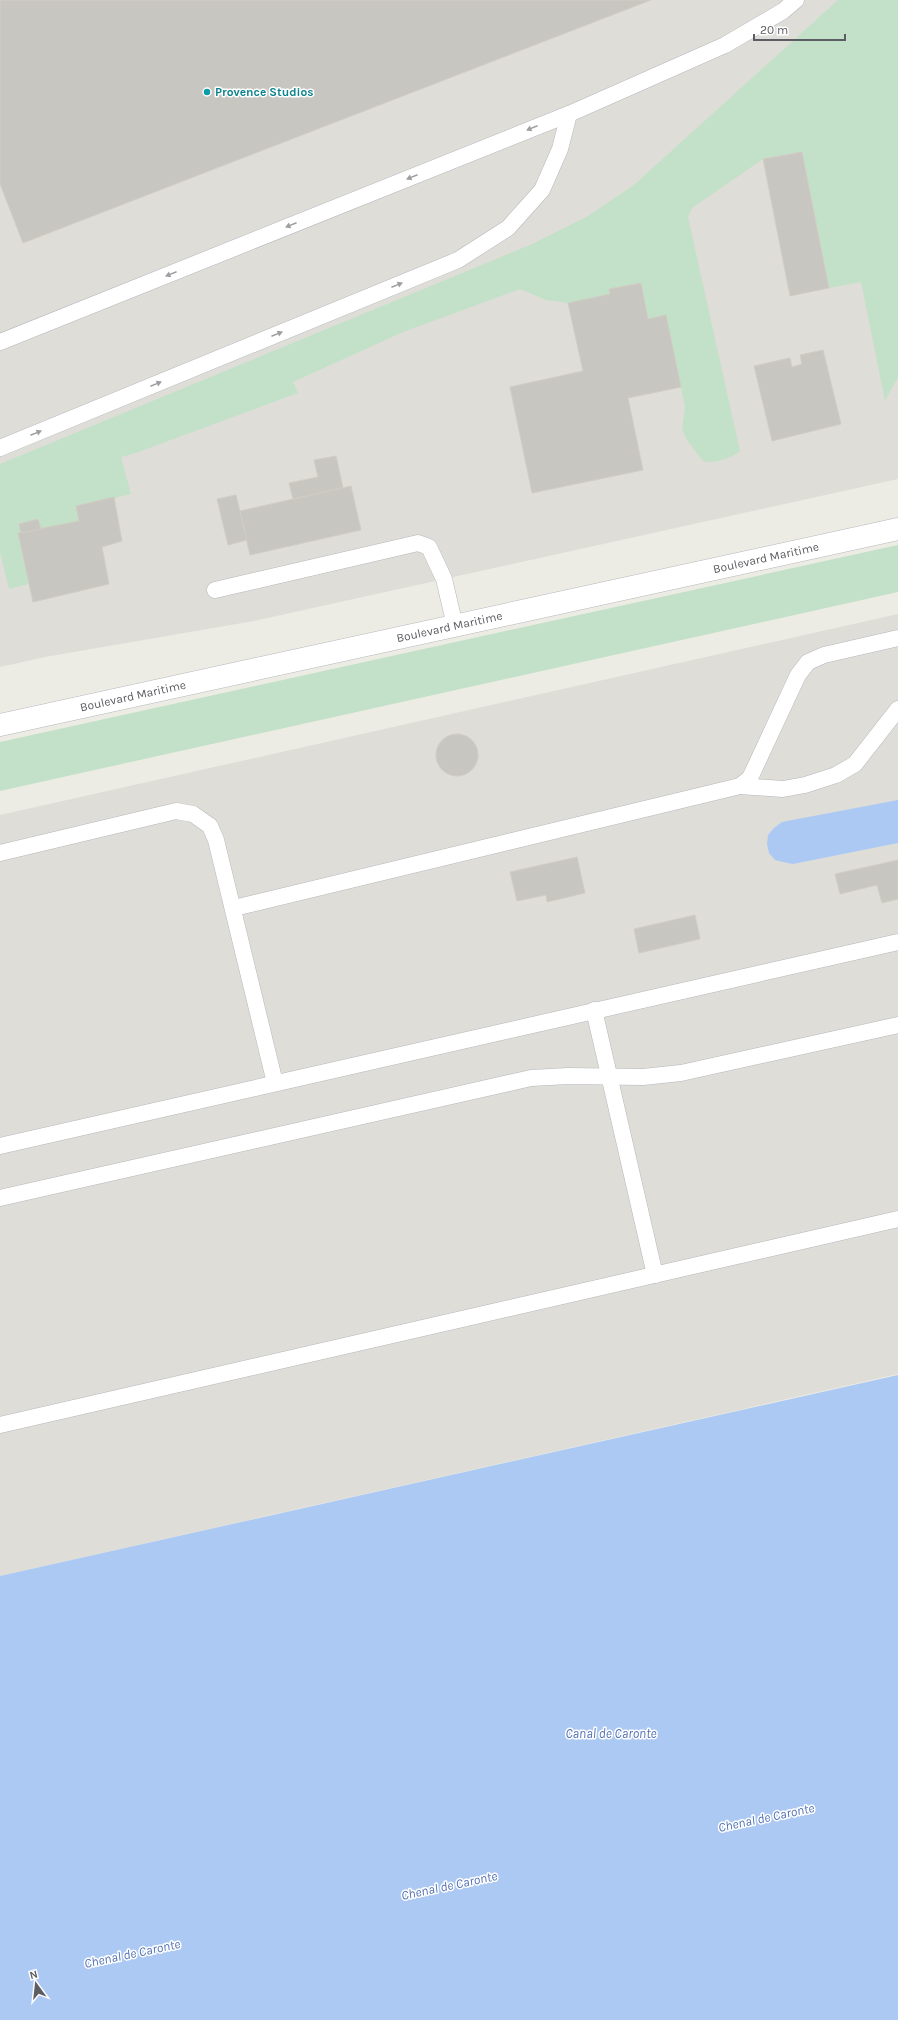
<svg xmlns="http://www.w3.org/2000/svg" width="898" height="2020" viewBox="0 0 898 2020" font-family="Karla,sans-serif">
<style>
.industrial{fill:#deddd8}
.green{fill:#c3e1c8}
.water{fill:#acc9f4}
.building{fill:#c8c6c0;stroke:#d0cec3}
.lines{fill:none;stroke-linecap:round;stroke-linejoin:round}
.service-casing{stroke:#b6b7bc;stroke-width:17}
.minor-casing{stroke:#b6b7bc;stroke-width:23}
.service{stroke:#fff;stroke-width:16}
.minor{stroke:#fff;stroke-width:22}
.oneway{fill:#9d9ea1}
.culture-dot{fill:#0f9aa8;stroke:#fff;stroke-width:1.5}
.labels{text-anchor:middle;stroke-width:3;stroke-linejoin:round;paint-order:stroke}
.culture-label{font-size:12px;font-weight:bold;fill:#0d838f;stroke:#fff;text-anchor:start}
.street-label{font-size:12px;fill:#5c5d62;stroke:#fff}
.water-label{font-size:13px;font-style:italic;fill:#5272b4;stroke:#fff}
</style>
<rect width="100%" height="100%" fill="#ecece4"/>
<g class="industrial">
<polygon points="0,0 898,0 898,479 254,621 45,657 0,667"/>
<polygon points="898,614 898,1374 0,1576 0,815"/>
</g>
<g class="green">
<path d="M838 0H898V377L885 401 861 282 829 288 802 152 763 159 692 208 688 217 740 451C730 459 715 464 703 461L687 440 682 429 685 406 666 316 648 319 641 283 610 289V294L568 303 546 300 520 289 403 332 293 382 298 393 133 454 121 457 131 494 76 507 79 521 41 529 38 519 19 524 21 533 18 534 29 584 9 589 0 552V464L530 245 588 216 634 185Z"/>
<polygon points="898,545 898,592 0,791 0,742"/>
</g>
<g class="water">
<polygon points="898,800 898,843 793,864 783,862 775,860 769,853 767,844 768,835 774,828 782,822"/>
<polygon points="898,1375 898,2020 0,2020 0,1576"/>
</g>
<g class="building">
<polygon points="0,0 651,0 23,243 0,184"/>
<polygon points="802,152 829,288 790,296 763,159"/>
<polygon points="641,283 648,319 666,315 681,387 628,398 643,470 532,493 510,387 583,371 568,303 610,294 609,289"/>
<polygon points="823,350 841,424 772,441 754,366 790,358 792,367 802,364 800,355"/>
<polygon points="336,456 343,488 293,499 289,483 318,477 314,460"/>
<polygon points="351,486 361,530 250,555 240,511"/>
<polygon points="236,495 247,540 228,545 217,499"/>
<polygon points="114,497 122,541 102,547 109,584 33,602 18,533 79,521 76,506"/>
<polygon points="38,519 41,529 21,533 19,524"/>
<circle cx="457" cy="755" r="21"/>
<polygon points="577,857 585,893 547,902 546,895 517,901 510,872"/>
<polygon points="898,860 898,899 882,903 877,885 840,894 835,874"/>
<polygon points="695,915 700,939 639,953 634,929"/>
</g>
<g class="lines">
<defs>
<g id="service">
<polyline points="0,342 569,114 725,45 783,11 796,0"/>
<polyline points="0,448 458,260 508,228 542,190 560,149 569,114"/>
<polyline points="215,590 418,543 429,547 444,579 455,626"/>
<polyline points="740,786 783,789 805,785 836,775 855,764 898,709"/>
<polyline points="0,853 176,811 193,814 210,826 216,840 275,1083"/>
<polyline points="234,908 740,786 750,778 798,675 808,662 824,655 898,638"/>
<polyline points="594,1010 655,1275"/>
<polyline points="0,1146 898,942"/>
<polyline points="0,1198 531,1078 568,1076 643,1077 681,1073 898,1025"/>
<polyline points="0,1425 898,1219"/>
</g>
<g id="minor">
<path id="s1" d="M0 725 898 529"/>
</g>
</defs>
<use href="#service" class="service-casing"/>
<use href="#minor" class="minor-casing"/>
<use href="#service" class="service"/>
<use href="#minor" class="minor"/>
</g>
<defs><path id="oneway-solid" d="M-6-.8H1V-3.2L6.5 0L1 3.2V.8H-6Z"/></defs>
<g class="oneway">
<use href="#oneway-solid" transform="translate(532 128) rotate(158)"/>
<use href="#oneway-solid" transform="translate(412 177) rotate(158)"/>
<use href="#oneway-solid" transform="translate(291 225) rotate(158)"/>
<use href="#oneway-solid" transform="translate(171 274) rotate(158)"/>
<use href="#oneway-solid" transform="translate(397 285) rotate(-22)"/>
<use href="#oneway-solid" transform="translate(277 334) rotate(-22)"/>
<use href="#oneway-solid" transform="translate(156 384) rotate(-22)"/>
<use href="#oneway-solid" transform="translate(36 433) rotate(-22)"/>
</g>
<circle class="culture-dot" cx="207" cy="92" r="4"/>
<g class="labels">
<g class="culture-label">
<text x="215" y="96">Provence Studios</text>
</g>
<g class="street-label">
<text dy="4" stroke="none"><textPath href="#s1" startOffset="784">Boulevard Maritime</textPath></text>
<text dy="4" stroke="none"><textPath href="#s1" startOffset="460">Boulevard Maritime</textPath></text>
<text dy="4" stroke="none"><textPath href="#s1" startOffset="136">Boulevard Maritime</textPath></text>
</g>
<g class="water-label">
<text x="611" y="1738">Canal de Caronte</text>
<text transform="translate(766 1817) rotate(-12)" y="5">Chenal de Caronte</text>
<text transform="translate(449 1885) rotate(-12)" y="5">Chenal de Caronte</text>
<text transform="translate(132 1953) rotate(-12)" y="5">Chenal de Caronte</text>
</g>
</g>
<g transform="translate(36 1984) rotate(345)" stroke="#ffffff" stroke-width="3" paint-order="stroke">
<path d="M0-3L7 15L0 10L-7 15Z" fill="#5c5d62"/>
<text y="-6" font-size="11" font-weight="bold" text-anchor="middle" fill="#5c5d62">N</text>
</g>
<path d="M754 34v6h91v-6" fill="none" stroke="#5c5d62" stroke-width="2"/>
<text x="760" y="34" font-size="12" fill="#5c5d62" stroke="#ffffff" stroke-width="3" paint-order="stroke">20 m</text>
</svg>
